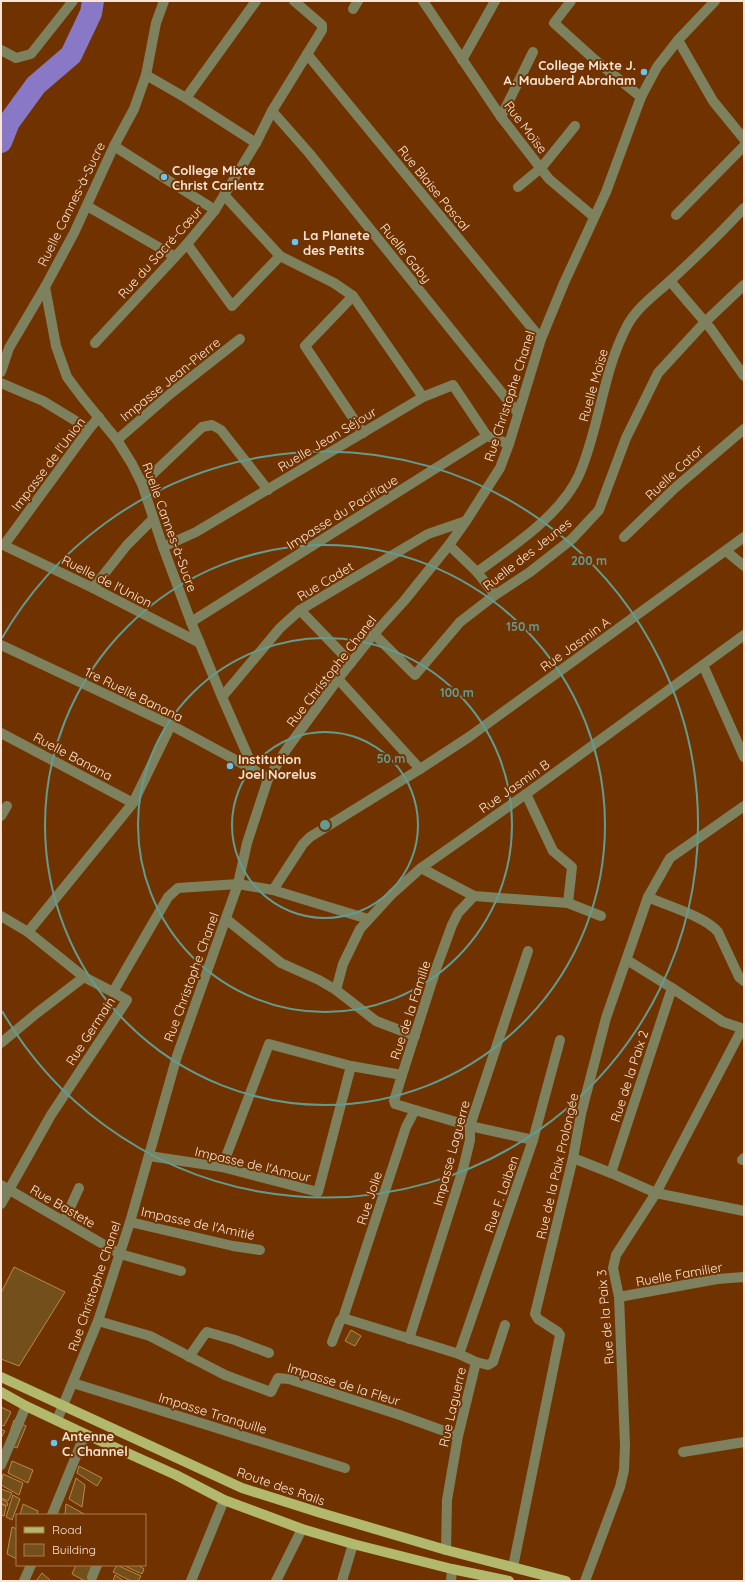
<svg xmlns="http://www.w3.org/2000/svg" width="745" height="1582" viewBox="0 0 745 1582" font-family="Quicksand,sans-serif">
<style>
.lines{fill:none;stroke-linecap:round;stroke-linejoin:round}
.river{stroke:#8878c6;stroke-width:22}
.building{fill:#734f1b;stroke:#ba8846}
.minor{stroke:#7e815d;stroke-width:10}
.major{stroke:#b3b96c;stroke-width:10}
.ring{fill:none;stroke:#619c92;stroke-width:2}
.poi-dot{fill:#69c4f1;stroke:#703300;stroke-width:1.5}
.labels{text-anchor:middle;stroke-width:4;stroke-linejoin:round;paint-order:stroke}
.poi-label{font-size:13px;font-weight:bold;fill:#fae4d6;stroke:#703300;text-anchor:start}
.street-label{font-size:13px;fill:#fae4d6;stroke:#703300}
.centre{fill:#619c92;stroke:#703300;stroke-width:2}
.ring-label{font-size:12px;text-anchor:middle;font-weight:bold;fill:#619c92;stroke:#703300;stroke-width:4;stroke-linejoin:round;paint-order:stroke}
</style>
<rect width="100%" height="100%" fill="#703300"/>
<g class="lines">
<polyline class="river" points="1,142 9,122 36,85 71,55 91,13 93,1"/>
</g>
<g class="building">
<polygon points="14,1267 65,1292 19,1366 1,1359 1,1293"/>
<polygon points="351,1330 361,1336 355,1346 345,1341"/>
<polygon points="1,1407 11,1412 4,1426 1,1425"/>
<polygon points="14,1420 26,1426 17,1448 6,1444"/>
<polygon points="1,1429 5,1431 1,1438"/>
<polygon points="12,1461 33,1470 28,1483 8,1473"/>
<polygon points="79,1466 102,1478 97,1486 77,1473"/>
<polygon points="3,1474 23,1483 19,1495 1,1485"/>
<polygon points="76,1478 85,1485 82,1507 69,1499"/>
<polygon points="1,1489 12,1493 8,1501 1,1498"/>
<polygon points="13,1495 20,1499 12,1520 6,1517"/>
<polygon points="1,1499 8,1503 7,1506 1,1503"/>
<polygon points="1,1504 6,1506 4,1516 1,1515"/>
<polygon points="23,1504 38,1511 37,1515 20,1515"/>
<polygon points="66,1504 86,1515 65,1515"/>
<polygon points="12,1527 17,1529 17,1559 7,1554"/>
<polygon points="76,1565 93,1565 92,1581 85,1581 72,1574"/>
<polygon points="117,1565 141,1576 138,1581 131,1581 113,1572"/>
<polygon points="123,1565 138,1565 144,1569 142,1574"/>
<polygon points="42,1573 51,1581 36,1581"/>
<polygon points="115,1575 124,1581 113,1581"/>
</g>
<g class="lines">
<g class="minor">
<polyline points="164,1 156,23 146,75 134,109 114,146 74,233 45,287 56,346 67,377 82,397 117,440 132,464 142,484 163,547 191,622 222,697 254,770 268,779"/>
<polyline points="423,1 501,117 549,179 594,217"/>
<polyline points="571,1 554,23 595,60 641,97"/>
<polyline points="353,9 358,1"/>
<polyline points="678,40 713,101 744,139"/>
<polyline points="1,50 16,58 31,54 73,1"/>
<polyline points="307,54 541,339"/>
<polyline points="462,60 495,1"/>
<polyline points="146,75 186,98 256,143"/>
<polyline points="186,98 256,1"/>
<polyline points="272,111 309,153 518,413"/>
<polyline points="501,117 533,52"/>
<polyline points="114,146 215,210"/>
<polyline points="518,187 541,168 575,126"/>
<polyline points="224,195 280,256 334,283 353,296 423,397"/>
<polyline points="87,206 174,256"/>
<polyline points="676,215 744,146"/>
<polyline points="187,244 232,306 280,256"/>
<polyline points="670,281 711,329 744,376"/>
<polyline points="353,296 305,346 363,433"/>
<polyline points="95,343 187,244 215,210 256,143 272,111 322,30 322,25 294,1"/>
<polyline points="1,372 9,348 45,287"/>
<polyline points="1,383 43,401 89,429"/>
<polyline points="117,440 170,394 240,339"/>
<polyline points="142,484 202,427 212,425 221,430 268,490"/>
<polyline points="624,537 676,487 744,429"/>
<polyline points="1,544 93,588 200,643"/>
<polyline points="4,545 89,429 99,417"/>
<polyline points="449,545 477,572 495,595"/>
<polyline points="163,547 196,532 423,397 453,385 487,436"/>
<polyline points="726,551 744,566"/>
<path d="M477 572C511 548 561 515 579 475 600 427 602 373 627 326 637 307 655 295 671 280 696 257 721 233 744 208"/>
<polyline points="93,588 127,545 153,519"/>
<polyline points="300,610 351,663"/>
<polyline points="191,622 487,436 509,444"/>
<polyline points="374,634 415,675 460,622 495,595 530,572 572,539 599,510 626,438 658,373 705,322 744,285"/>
<polyline points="1,645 171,725 254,770"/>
<polyline points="703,665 744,757"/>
<polyline points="338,679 420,769"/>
<polyline points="222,697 280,628 300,610 428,534 466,521"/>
<polyline points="1,733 133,803"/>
<polyline points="526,794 553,851 572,867 568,903"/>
<polyline points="1,816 7,806"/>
<polyline points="421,868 474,896 568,903 601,916"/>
<polyline points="273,890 303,844 310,837 420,769 469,737 744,537"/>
<path d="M648 897C667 906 705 916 718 932L739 977 744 981"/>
<polyline points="1,916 28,932 84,977 113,992"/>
<polyline points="226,919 281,963 319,980 336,990 376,1021 415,1036"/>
<polyline points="28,932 133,803 171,725"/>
<polyline points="627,960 672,988 723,1022 744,1029"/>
<polyline points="336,990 343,964 360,929 392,894 421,868 526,794 744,635"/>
<polyline points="1,1043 37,1013 84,977"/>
<polyline points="415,1110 470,1126 533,1140"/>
<polyline points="149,1156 222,1167 318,1192 351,1066"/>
<polyline points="573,1158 611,1173 656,1193 744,1211"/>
<polyline points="742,1160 744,1158"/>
<polyline points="222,1167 269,1044 351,1066 402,1075 437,966 452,925 458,913 474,896"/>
<polyline points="611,1173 672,988"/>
<polyline points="1,1185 120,1254 181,1271"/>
<polyline points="1,1204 51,1115 127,1000 113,992 168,897 178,888 238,884 273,890 368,919"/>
<polyline points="64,1221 79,1188"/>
<polyline points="130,1222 233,1246 260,1250"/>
<polyline points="619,1297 717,1279 744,1277"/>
<polyline points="343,1318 459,1354 476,1362 458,1436 447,1500 446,1550"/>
<polyline points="98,1321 150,1336 225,1375 271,1392 278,1378 289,1379 400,1415 458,1436"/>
<polyline points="409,1339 463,1169 470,1140 470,1126 528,951"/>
<polyline points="332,1342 340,1321 343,1318 406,1127 415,1110 395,1104 394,1101 402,1075"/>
<polyline points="459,1354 533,1140 560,1040"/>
<polyline points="189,1357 205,1334 207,1332 235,1340 269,1353"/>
<polyline points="476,1362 488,1365 493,1362 505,1325"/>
<polyline points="73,1383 345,1468"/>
<polyline points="57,1420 98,1321 130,1222 177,1056 238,884 247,843 268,779 286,750 338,679 374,634 404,601 449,545 466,521 500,468 509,444 541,339 564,283 606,192 641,97 657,67 678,40 715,1"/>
<polyline points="683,1452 744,1442"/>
<polyline points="1,1465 26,1406"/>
<polyline points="52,1515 85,1434"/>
<polyline points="513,1567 560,1335 558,1332 538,1319 535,1314 573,1158 581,1114 606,1018 648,897 670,858 744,806"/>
<polyline points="92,1577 97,1565"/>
<polyline points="24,1581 31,1565"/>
<polyline points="191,1581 224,1500"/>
<polyline points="276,1581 302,1529"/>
<polyline points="342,1581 353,1544"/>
<polyline points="451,1581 452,1569"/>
<polyline points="585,1581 620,1487 624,1470 625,1445 619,1297 613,1268 616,1255 656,1193 742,1029"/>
</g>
<g class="major">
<polyline points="1,1377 242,1488 321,1513 446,1550 566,1581"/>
<polyline points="1,1392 26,1406 85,1434 176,1475 224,1500 302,1529 353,1544 452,1569 509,1581"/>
</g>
</g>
<g class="ring">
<circle cx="325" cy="825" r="93"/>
<circle cx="325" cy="825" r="187"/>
<circle cx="325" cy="825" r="280"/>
<path d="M2 638A373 373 0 1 1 2 1011"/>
</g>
<g class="poi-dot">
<circle cx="644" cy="72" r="4"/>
<circle cx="164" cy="177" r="4"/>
<circle cx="295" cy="242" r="4"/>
<circle cx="230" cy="766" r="4"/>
<circle cx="54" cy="1443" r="4"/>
</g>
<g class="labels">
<g class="poi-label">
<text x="636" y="70" text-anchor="end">College Mixte J.<tspan x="636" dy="15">A. Mauberd Abraham</tspan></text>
<text x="172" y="175">College Mixte<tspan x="172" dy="15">Christ Carlentz</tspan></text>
<text x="303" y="240">La Planete<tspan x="303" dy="15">des Petits</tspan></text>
<text x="238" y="764">Institution<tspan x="238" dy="15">Joel Norelus</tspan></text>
<text x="62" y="1441">Antenne<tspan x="62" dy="15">C. Channel</tspan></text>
</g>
<g class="street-label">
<text transform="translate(526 127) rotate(53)" y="5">Rue Moïse</text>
<text transform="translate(434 188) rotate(51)" y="5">Rue Blaise Pascal</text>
<text transform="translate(71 204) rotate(-64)" y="5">Ruelle Cannes-à-Sucre</text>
<text transform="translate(160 252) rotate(-48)" y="5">Rue du Sacré-Cœur</text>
<text transform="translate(406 253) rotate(51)" y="5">Ruelle Gaby</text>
<text transform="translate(170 379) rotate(-39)" y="5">Impasse Jean-Pierre</text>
<text transform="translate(593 385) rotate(-74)" y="5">Ruelle Moïse</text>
<text transform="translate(509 396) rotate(-72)" y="5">Rue Christophe Chanel</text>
<text transform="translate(327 439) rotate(-31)" y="5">Ruelle Jean Séjour</text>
<text transform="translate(48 464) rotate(-53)" y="5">Impasse de l'Union</text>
<text transform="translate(674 472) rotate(-43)" y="5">Ruelle Cator</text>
<text transform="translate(342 512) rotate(-32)" y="5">Impasse du Pacifique</text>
<text transform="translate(170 527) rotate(70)" y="5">Ruelle Cannes-à-Sucre</text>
<text transform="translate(527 554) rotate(-38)" y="5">Ruelle des Jeunes</text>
<text transform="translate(107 581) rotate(27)" y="5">Ruelle de l'Union</text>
<text transform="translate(325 581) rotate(-31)" y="5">Rue Cadet</text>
<text transform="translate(575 644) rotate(-36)" y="5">Rue Jasmin A</text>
<text transform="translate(331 671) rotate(-52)" y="5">Rue Christophe Chanel</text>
<text transform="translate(134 694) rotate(26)" y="5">1re Ruelle Banana</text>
<text transform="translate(73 756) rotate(28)" y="5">Ruelle Banana</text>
<text transform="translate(514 786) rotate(-35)" y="5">Rue Jasmin B</text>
<text transform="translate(191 977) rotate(-70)" y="5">Rue Christophe Chanel</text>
<text transform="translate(410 1010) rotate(-72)" y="5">Rue de la Famille</text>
<text transform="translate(90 1031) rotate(-57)" y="5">Rue Germain</text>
<text transform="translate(629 1076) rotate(-72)" y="5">Rue de la Paix 2</text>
<text transform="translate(451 1153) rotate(-75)" y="5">Impasse Laguerre</text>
<text transform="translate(253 1164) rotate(13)" y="5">Impasse de l'Amour</text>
<text transform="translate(557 1166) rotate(-77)" y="5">Rue de la Paix Prolongée</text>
<text transform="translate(501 1194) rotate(-71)" y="5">Rue F. Laiben</text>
<text transform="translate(369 1198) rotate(-72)" y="5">Rue Jolie</text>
<text transform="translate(63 1206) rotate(30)" y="5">Rue Bastete</text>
<text transform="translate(198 1223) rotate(12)" y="5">Impasse de l'Amitié</text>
<text transform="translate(679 1274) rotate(-10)" y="5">Ruelle Familier</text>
<text transform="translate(94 1286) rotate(-71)" y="5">Rue Christophe Chanel</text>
<text transform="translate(605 1317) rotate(-95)" y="5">Rue de la Paix 3</text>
<text transform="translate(344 1384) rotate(17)" y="5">Impasse de la Fleur</text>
<text transform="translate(452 1407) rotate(-77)" y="5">Rue Laguerre</text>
<text transform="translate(213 1413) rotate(17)" y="5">Impasse Tranquille</text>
<text transform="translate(281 1486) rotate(19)" y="5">Route des Rails</text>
</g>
</g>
<circle cx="325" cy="825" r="6" class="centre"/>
<g class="ring-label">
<text x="589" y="565">200 m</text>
<text x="523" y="631">150 m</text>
<text x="457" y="697">100 m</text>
<text x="391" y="763">50 m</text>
</g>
<rect width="745" height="1582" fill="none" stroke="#fae4d6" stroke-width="4"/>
<rect x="16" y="1514" width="130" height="52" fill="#703300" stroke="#a77a56"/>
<rect x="24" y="1527" width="20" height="6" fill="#b3b96c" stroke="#a77a56"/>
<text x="52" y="1534" font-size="12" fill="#fae4d6">Road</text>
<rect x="24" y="1544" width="20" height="12" fill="#734f1b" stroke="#a77a56"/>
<text x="52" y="1554" font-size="12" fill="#fae4d6">Building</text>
</svg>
